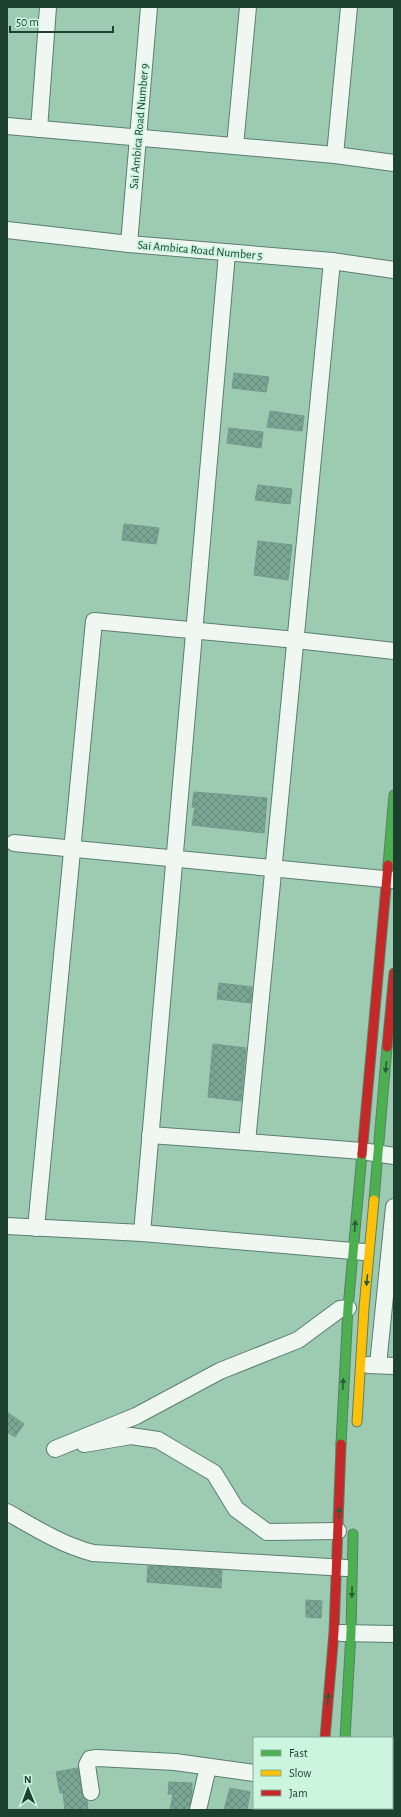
<svg xmlns="http://www.w3.org/2000/svg" width="401" height="1817" viewBox="0 0 401 1817" font-family="'Alegreya Sans',sans-serif">
<style>
.building{fill:url(#building-cross-hatch);stroke:#73998a}
.lines{fill:none;stroke-linecap:round;stroke-linejoin:round}
.street-casing{stroke:#5b7e6d;stroke-width:18}
.fast-casing{stroke:#5b7e6d;stroke-width:11}
.slow-casing{stroke:#5b7e6d;stroke-width:11}
.jam-casing{stroke:#5b7e6d;stroke-width:11}
.street{stroke:#f0f7f3;stroke-width:16}
.fast{stroke:#4caf50;stroke-width:9}
.slow{stroke:#ffc107;stroke-width:9}
.jam{stroke:#c62828;stroke-width:9}
.oneway{fill:#295c37}
.labels{text-anchor:middle;stroke-width:3.5;stroke-linejoin:round;paint-order:stroke}
.street-label{font-size:12px;fill:#1d412f;stroke:#ccf5de}
</style>
<defs>
<pattern id="building-cross-hatch" width="8" height="8" patternUnits="userSpaceOnUse"><rect width="8" height="8" fill="#7aa696"/><path d="M0 0l8 8M0 8l8-8" fill="none" stroke="#63897b"/></pattern>
</defs>
<rect width="100%" height="100%" fill="#9ccbb2"/>
<g class="building">
<polygon points="234,373 269,377 266,392 232,388"/>
<polygon points="270,411 304,416 302,431 267,427"/>
<polygon points="229,428 263,432 261,448 227,443"/>
<polygon points="258,485 292,489 290,504 255,500"/>
<polygon points="124,524 159,528 156,544 122,540"/>
<polygon points="258,541 292,545 288,580 254,575"/>
<polygon points="194,792 267,798 264,833 192,825 195,807 192,807"/>
<polygon points="219,983 252,987 251,1003 217,999"/>
<polygon points="213,1044 246,1048 241,1101 208,1097"/>
<polygon points="7,1412 24,1424 15,1437 7,1432"/>
<polygon points="148,1566 222,1570 221,1588 147,1582"/>
<polygon points="306,1600 322,1601 321,1618 306,1617"/>
<polygon points="78,1768 82,1793 87,1800 88,1810 65,1810 63,1793 60,1793 56,1772"/>
<polygon points="169,1782 192,1783 192,1794 189,1810 170,1810 173,1794 168,1794"/>
<polygon points="230,1788 250,1792 247,1810 224,1810"/>
</g>
<g class="lines">
<defs>
<g id="street">
<polyline points="7,126 335,155 394,163"/>
<polyline points="39,129 48,7"/>
<polyline points="235,146 248,7"/>
<polyline points="335,155 349,7"/>
<polyline points="7,230 129,244 332,261 394,270"/>
<polyline points="129,244 149,7"/>
<polyline points="14,843 394,880"/>
<polyline points="150,1135 247,1142 362,1151 394,1156"/>
<polyline points="247,1142 332,261"/>
<polyline points="7,1226 142,1233 364,1252"/>
<polyline points="36,1228 94,621 296,640 394,651"/>
<polyline points="142,1233 227,253"/>
<polyline points="368,1365 394,1366"/>
<polyline points="378,1365 394,1207"/>
<polyline points="84,1444 131,1436 158,1440 214,1473 236,1509 267,1532 338,1531"/>
<polyline points="55,1449 136,1416 220,1371 298,1340 340,1309 348,1308"/>
<path d="M7 1512C35 1528 62 1545 93 1553L346 1568"/>
<polyline points="341,1633 394,1634"/>
<polyline points="91,1792 87,1765 90,1759 97,1758 175,1762 254,1773"/>
<polyline points="198,1810 208,1767"/>
</g>
<g id="fast">
<polyline points="388,865 394,795"/>
<polyline points="374,1200 387,1047"/>
<polyline points="341,1444 348,1308 362,1154"/>
<polyline points="345,1738 351,1633 353,1534"/>
<polyline points="319,1808 319,1810"/>
</g>
<polyline id="slow" points="357,1422 364,1308 374,1200"/>
<g id="jam">
<polyline points="387,1047 394,973"/>
<polyline points="362,1154 388,865"/>
<polyline points="325,1738 334,1632 341,1444"/>
<polyline points="340,1808 340,1810"/>
</g>
</defs>
<use href="#street" class="street-casing"/>
<use href="#fast" class="fast-casing"/>
<use href="#slow" class="slow-casing"/>
<use href="#jam" class="jam-casing"/>
<use href="#street" class="street"/>
<use href="#fast" class="fast"/>
<use href="#slow" class="slow"/>
<use href="#jam" class="jam"/>
</g>
<defs><path id="oneway-solid" d="M-6-.8H1V-3.2L6.5 0L1 3.2V.8H-6Z"/></defs>
<g class="oneway">
<use href="#oneway-solid" transform="translate(386 1067) rotate(95)"/>
<use href="#oneway-solid" transform="translate(355 1226) rotate(-85)"/>
<use href="#oneway-solid" transform="translate(367 1280) rotate(95)"/>
<use href="#oneway-solid" transform="translate(343 1384) rotate(-88)"/>
<use href="#oneway-solid" transform="translate(339 1513) rotate(-88)"/>
<use href="#oneway-solid" transform="translate(352 1592) rotate(91)"/>
<use href="#oneway-solid" transform="translate(328 1699) rotate(-85)"/>
</g>
<g class="labels">
<g class="street-label">
<text transform="translate(139 126) rotate(-85)" y="4">Sai Ambica Road Number 9</text>
<text transform="translate(200 250) rotate(5)" y="4">Sai Ambica Road Number 5</text>
</g>
</g>
<rect width="401" height="1817" fill="none" stroke="#1d412f" stroke-width="16"/>
<rect x="253" y="1737" width="140" height="72" fill="#ccf5de" stroke="#86ad98"/>
<rect x="261" y="1750" width="20" height="6" fill="#4caf50" stroke="#86ad98"/>
<text x="289" y="1757" font-size="12" fill="#1d412f">Fast</text>
<rect x="261" y="1770" width="20" height="6" fill="#ffc107" stroke="#86ad98"/>
<text x="289" y="1777" font-size="12" fill="#1d412f">Slow</text>
<rect x="261" y="1790" width="20" height="6" fill="#c62828" stroke="#86ad98"/>
<text x="289" y="1797" font-size="12" fill="#1d412f">Jam</text>
<g transform="translate(28 1789) rotate(359)" stroke="#ccf5de" stroke-width="3" paint-order="stroke">
<path d="M0-3L7 15L0 10L-7 15Z" fill="#1d412f"/>
<text y="-6" font-size="11" font-weight="bold" text-anchor="middle" fill="#1d412f">N</text>
</g>
<path d="M10 26v6h103v-6" fill="none" stroke="#1d412f" stroke-width="2"/>
<text x="16" y="26" font-size="12" fill="#1d412f" stroke="#ccf5de" stroke-width="3" paint-order="stroke">50 m</text>
</svg>
